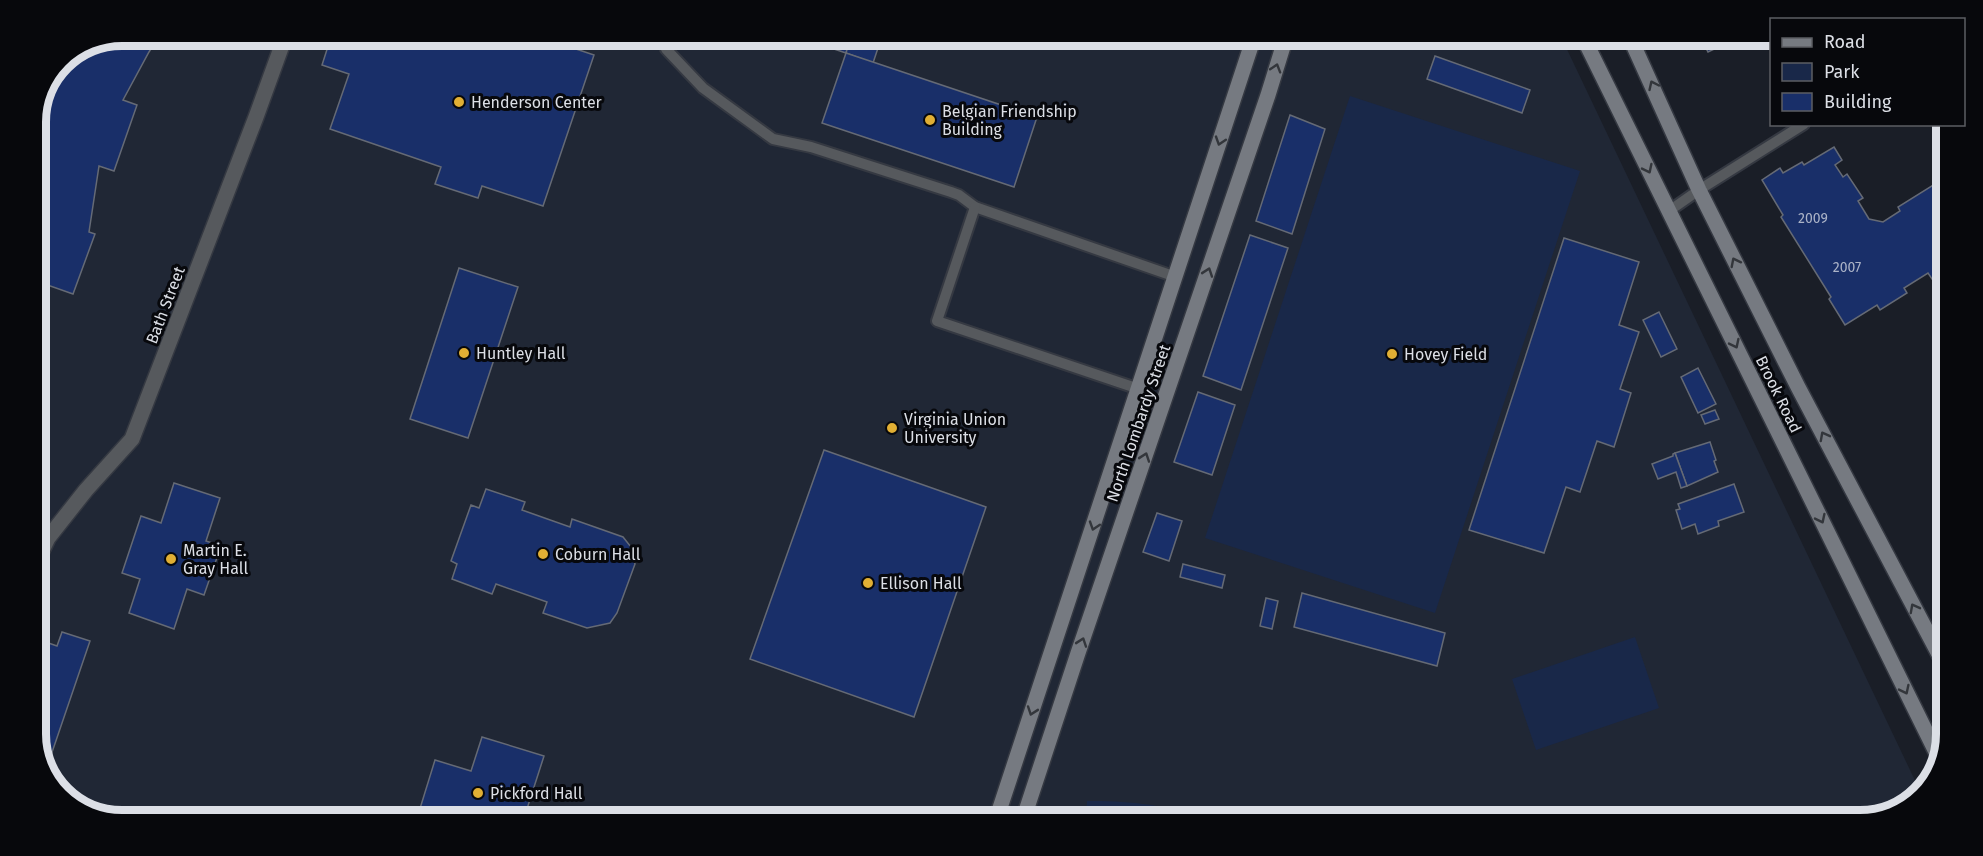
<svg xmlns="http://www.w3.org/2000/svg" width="1983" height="856" viewBox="0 0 1983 856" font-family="'Fira Sans',sans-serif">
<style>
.built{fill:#202735}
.green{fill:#192849}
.building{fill:#192f69;stroke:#656a75;stroke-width:1.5}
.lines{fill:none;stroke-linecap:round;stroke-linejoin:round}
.service-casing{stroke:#353942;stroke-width:14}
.minor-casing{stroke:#353942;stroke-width:18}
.secondary-casing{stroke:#353942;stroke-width:18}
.service{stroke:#56595d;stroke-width:10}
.minor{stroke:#56595d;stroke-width:15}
.secondary{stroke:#767a81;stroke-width:15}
.oneway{stroke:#33363b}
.poi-dot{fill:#e1af34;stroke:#07080c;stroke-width:2}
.labels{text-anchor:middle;stroke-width:6;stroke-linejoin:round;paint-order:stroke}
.number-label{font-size:14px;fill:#abb3c7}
.poi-label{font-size:16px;fill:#dcdfe6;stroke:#07080c;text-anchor:start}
.street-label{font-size:16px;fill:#dcdfe6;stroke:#07080c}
.rim{fill:none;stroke:#dcdfe6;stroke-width:8}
</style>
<rect width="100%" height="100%" fill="#1a1e27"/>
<polygon class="built" points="123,36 1563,41 1920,791 1909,805 1861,820 90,814 54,786 36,739 36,117 62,61"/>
<g class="green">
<polygon points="1350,96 1580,171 1435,613 1205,538"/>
<polygon points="1635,637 1659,708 1536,750 1512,679"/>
<path d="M1087 801C1124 801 1162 803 1196 818L1086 817Z"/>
</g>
<g class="building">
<polygon points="123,36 163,36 162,41 157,39 149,52 123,100 137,105 114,171 99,166 89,232 95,234 73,294 36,281 36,117 62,61"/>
<polygon points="331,37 543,38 594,55 543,206 482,186 478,198 435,184 441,167 330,129 349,74 322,65"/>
<polygon points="801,38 850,39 846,53"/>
<polygon points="850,39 881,39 873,63 846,53"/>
<polygon points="1703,42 1729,42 1708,52"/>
<polygon points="846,53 1037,117 1014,187 822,123"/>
<polygon points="1435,56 1530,90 1522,113 1427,79"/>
<polygon points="1290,115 1325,129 1292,234 1256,221"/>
<polygon points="1834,147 1842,160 1835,165 1843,177 1847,174 1863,198 1858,201 1869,219 1883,222 1900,211 1898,207 1946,177 1945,270 1932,279 1928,273 1904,288 1907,293 1880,310 1877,305 1845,325 1829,299 1831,297 1781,217 1783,215 1762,180 1780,168 1783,173 1802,162 1804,165"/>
<polygon points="1250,235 1288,248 1241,390 1203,376"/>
<polygon points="1564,238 1639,262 1619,325 1639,332 1620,389 1631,393 1614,447 1597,441 1580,492 1566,487 1544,553 1469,530"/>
<polygon points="459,268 518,287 468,438 410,419"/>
<polygon points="1659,312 1677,349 1661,357 1643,320"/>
<polygon points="1698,368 1716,404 1698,413 1681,377"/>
<polygon points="1198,392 1235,405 1212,475 1174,462"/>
<polygon points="1715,410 1719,419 1705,424 1701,415"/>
<polygon points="1710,442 1716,460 1714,461 1718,472 1687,486 1675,453"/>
<polygon points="824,450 986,507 914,717 750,659"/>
<polygon points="1675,453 1687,486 1681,488 1676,472 1658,479 1652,464 1673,456 1673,454"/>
<polygon points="174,483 220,498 206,541 221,546 204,595 187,589 174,629 129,613 140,579 122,573 141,516 161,523"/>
<polygon points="1734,484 1744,512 1718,521 1719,526 1698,534 1695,524 1682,529 1676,510 1680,509 1678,504"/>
<polygon points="486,489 525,502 522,510 570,527 572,519 623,537 631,547 635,564 617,613 610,623 587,628 543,613 547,602 496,584 492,594 452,579 457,564 451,561 471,505 479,508"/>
<polygon points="1157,513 1182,521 1169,561 1143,552"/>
<polygon points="1183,564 1225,575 1222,588 1180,577"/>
<polygon points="1302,593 1445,633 1437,666 1294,627"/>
<polygon points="1266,598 1278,601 1272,629 1260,626"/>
<polygon points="62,632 90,641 47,767 36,739 36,651 40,640 57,646"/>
<polygon points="482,737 544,756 525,815 418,815 435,760 471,771"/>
</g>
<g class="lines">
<defs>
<g id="service">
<polyline points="667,38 666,49 703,88 773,139 811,147 951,192 959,195 975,207 1176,277"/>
<polyline points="975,207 937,321 1139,389"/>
<polyline points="1669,211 1699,190 1804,124"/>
</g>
<polyline id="minor" points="36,563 48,538 86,490 132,439 256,117 285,37"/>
<g id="secondary">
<polyline points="1585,41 1941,762"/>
<polyline points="1632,42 1699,190 1798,387 1942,660"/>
<polyline points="997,817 1253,40"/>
<polyline points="1024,817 1078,653 1268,95 1285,40"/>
</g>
</defs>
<use href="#service" class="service-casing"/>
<use href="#minor" class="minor-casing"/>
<use href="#secondary" class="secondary-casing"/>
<use href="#service" class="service"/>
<use href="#minor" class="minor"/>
<use href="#secondary" class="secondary"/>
</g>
<defs><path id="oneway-chevron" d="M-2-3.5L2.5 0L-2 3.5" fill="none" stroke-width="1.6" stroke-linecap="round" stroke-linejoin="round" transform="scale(1.5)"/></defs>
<g class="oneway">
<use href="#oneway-chevron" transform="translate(1276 68) rotate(-73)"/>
<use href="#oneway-chevron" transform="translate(1653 85) rotate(-115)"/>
<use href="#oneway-chevron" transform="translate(1220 141) rotate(108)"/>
<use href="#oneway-chevron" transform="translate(1648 169) rotate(64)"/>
<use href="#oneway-chevron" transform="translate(1735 262) rotate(-117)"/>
<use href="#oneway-chevron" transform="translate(1208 272) rotate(-71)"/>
<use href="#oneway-chevron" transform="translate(1735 344) rotate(64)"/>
<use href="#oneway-chevron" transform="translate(1824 436) rotate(-118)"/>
<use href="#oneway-chevron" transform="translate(1145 457) rotate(-71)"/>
<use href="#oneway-chevron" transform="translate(1821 519) rotate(64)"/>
<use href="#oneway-chevron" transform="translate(1094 526) rotate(108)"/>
<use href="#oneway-chevron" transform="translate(1914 608) rotate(-118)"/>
<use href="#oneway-chevron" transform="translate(1082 642) rotate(-71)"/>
<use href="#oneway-chevron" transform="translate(1905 690) rotate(64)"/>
<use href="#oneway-chevron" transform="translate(1032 711) rotate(109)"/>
</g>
<g class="poi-dot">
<circle cx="459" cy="102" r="6"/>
<circle cx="930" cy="120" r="6"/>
<circle cx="464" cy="353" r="6"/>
<circle cx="1392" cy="354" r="6"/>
<circle cx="892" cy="428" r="6"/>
<circle cx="543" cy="554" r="6"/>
<circle cx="171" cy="559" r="6"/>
<circle cx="868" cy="583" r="6"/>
<circle cx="478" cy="793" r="6"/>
</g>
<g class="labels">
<g class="number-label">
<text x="1813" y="223">2009</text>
<text x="1847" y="272">2007</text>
</g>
<g class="poi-label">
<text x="471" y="108">Henderson Center</text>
<text x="942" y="117">Belgian Friendship<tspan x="942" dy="18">Building</tspan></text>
<text x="476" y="359">Huntley Hall</text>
<text x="1404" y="360">Hovey Field</text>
<text x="904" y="425">Virginia Union<tspan x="904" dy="18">University</tspan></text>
<text x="183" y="556">Martin E.<tspan x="183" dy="18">Gray Hall</tspan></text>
<text x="555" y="560">Coburn Hall</text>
<text x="880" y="589">Ellison Hall</text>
<text x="490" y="799">Pickford Hall</text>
</g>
<g class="street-label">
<text transform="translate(165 305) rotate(-69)" y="6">Bath Street</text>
<text transform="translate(1779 394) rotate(64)" y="6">Brook Road</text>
<text transform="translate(1138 423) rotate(-71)" y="6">North Lombardy Street</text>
</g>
</g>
<path d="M0 0H1983V856H0ZM122 46H1860A76 76 0 0 1 1936 122V734A76 76 0 0 1 1860 810H122A76 76 0 0 1 46 734V122A76 76 0 0 1 122 46Z" fill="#07080c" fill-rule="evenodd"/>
<path class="rim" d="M122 46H1860A76 76 0 0 1 1936 122V734A76 76 0 0 1 1860 810H122A76 76 0 0 1 46 734V122A76 76 0 0 1 122 46Z"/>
<rect x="1770" y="18" width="195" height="108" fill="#07080c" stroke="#5c5e63" stroke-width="1.5"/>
<rect x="1782" y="38" width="30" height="9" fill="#767a81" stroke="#5c5e63" stroke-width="1.5"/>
<text x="1824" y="48" font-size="18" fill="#dcdfe6">Road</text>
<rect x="1782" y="63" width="30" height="18" fill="#192849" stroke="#5c5e63" stroke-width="1.5"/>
<text x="1824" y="78" font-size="18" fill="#dcdfe6">Park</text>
<rect x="1782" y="93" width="30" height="18" fill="#192f69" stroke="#5c5e63" stroke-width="1.5"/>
<text x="1824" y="108" font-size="18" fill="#dcdfe6">Building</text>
</svg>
